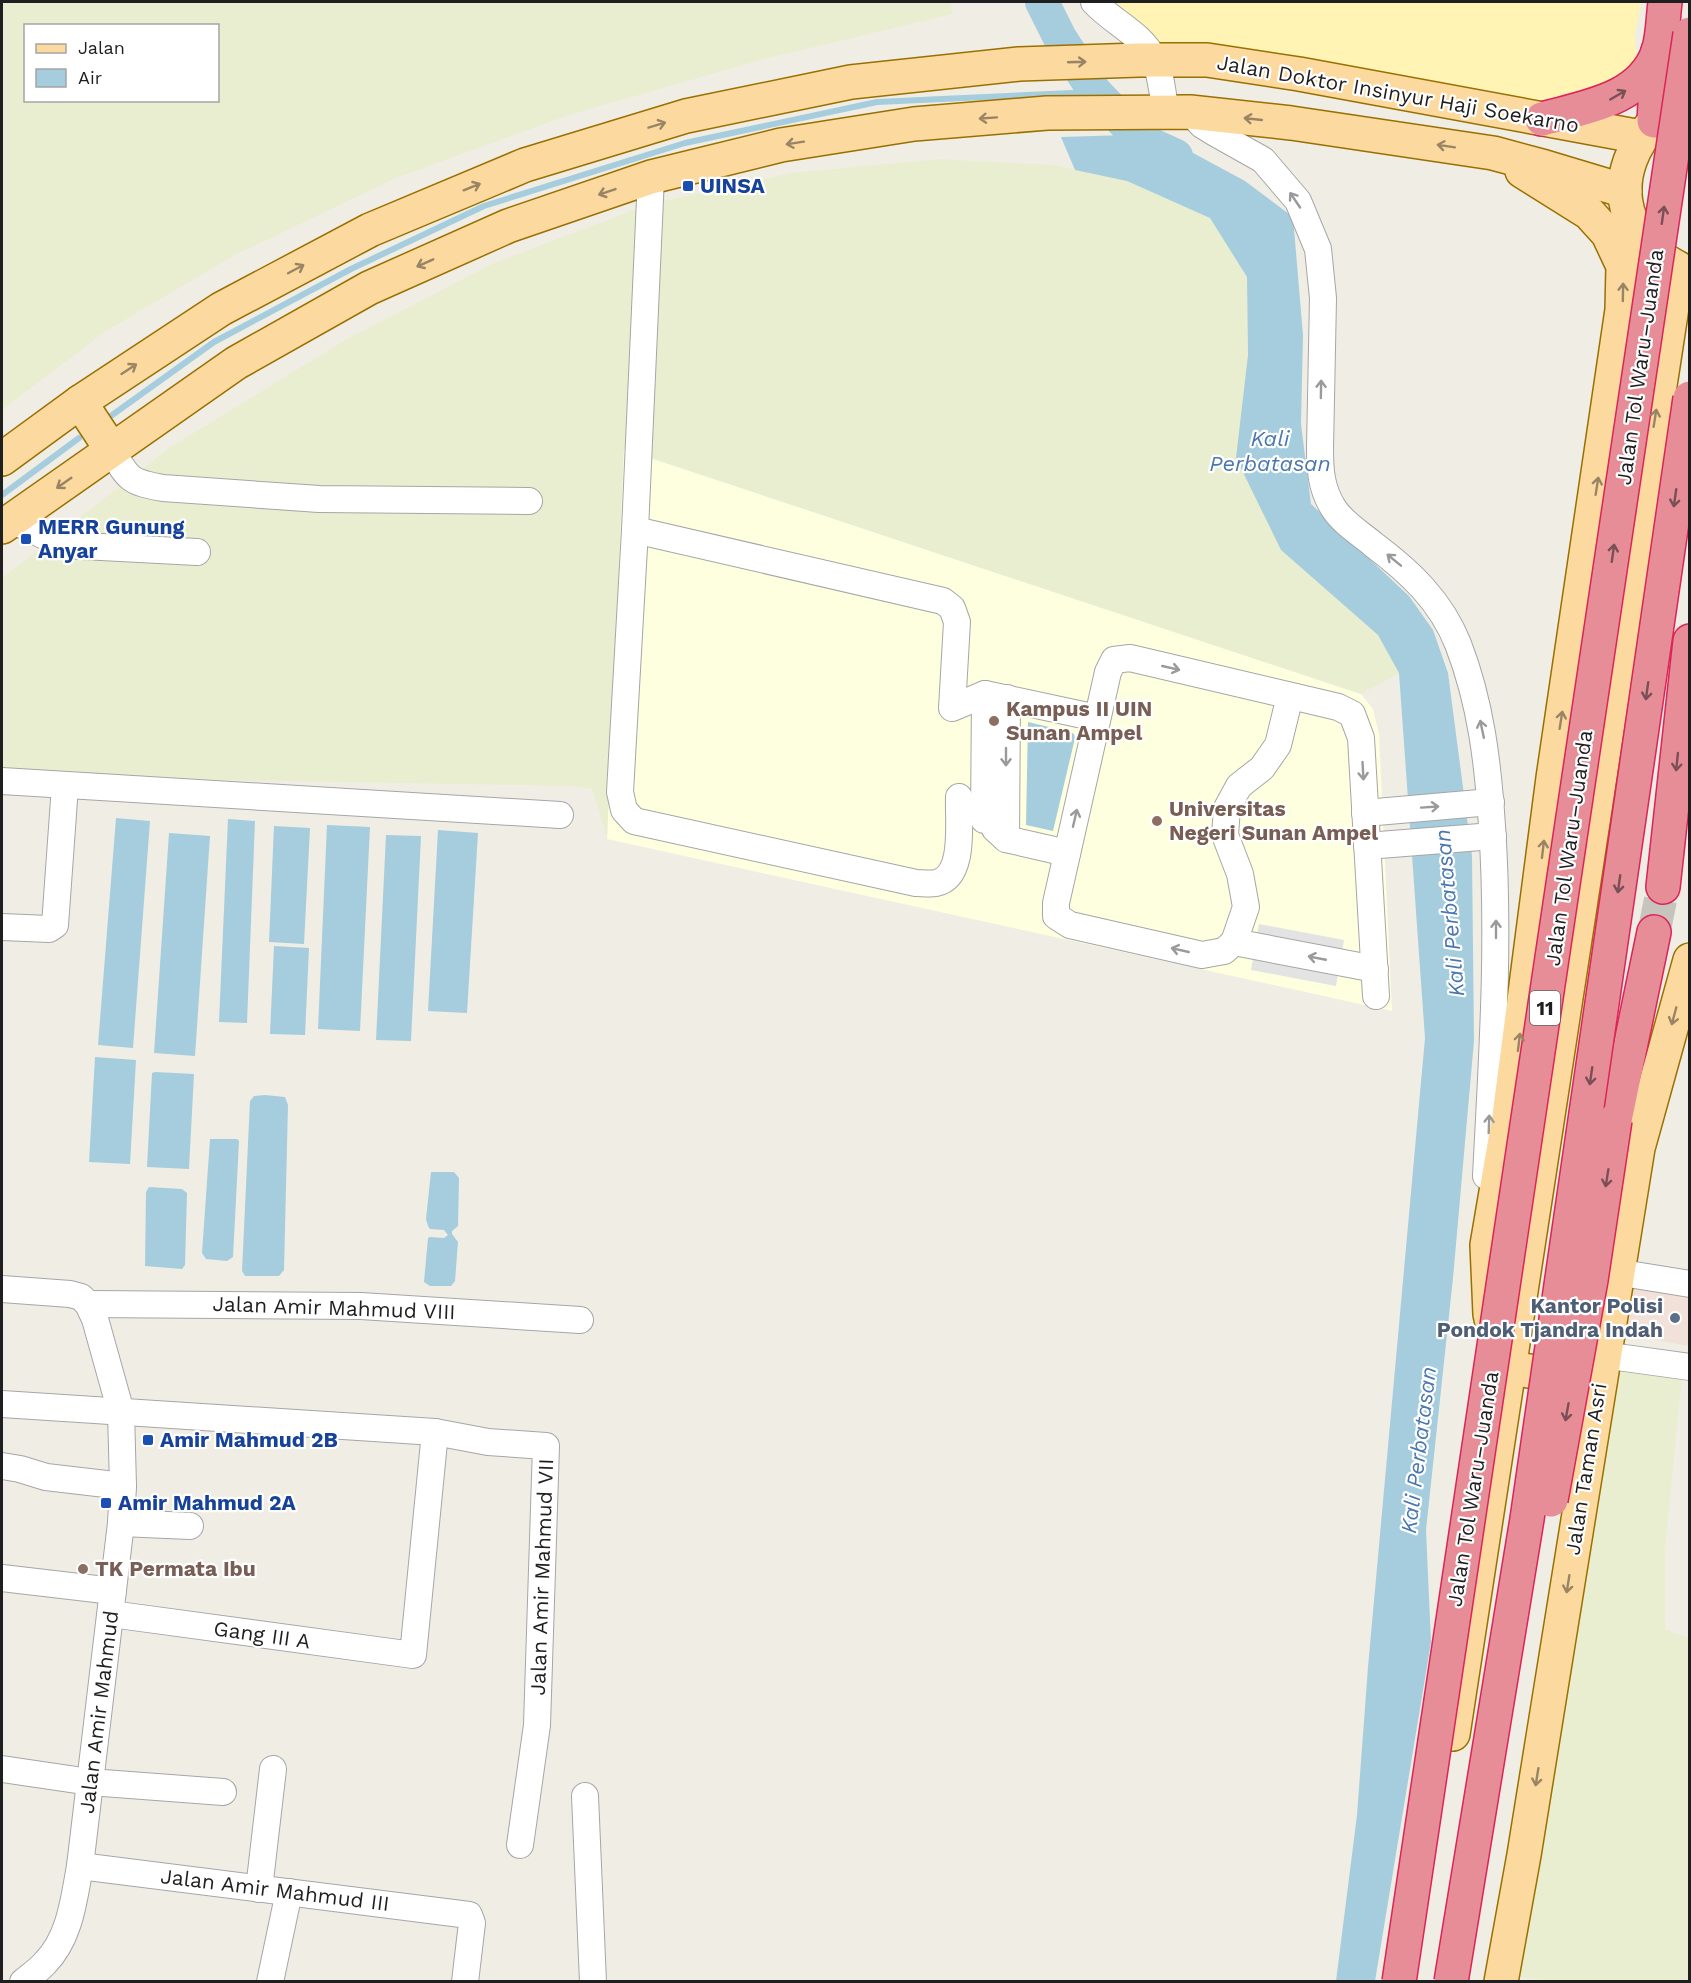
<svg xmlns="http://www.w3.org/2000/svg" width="1691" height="1983" viewBox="0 0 1691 1983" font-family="'Work Sans',sans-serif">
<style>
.education{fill:#fdffdf}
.military{fill:#f1e1d8}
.farmland{fill:#eaeed0;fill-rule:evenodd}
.sand{fill:#fff4b4}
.parking{fill:#e3e3e3}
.water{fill:#a5cddd}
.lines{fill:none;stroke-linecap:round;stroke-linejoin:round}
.stream{stroke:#a5cddd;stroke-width:6}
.river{stroke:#a5cddd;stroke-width:34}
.highway-tunnel{stroke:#c6c4bd;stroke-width:33;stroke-dasharray:33 16;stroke-linecap:butt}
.minor-casing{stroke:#a6a6a6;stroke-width:28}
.major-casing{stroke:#997000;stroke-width:36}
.highway-casing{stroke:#db2558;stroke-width:36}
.minor{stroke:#fff;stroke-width:26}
.major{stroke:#fcd99e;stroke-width:33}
.highway{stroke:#e78d98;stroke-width:33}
.highway-bridge-casing{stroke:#db2558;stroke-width:36;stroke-linecap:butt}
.highway-bridge{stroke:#e78d98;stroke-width:33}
.oneway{stroke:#998565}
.oneway2{stroke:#795055}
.oneway3{stroke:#9a9a9a}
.transit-dot{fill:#1a4fb4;stroke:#fff;stroke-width:2}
.education-dot{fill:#8d6e63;stroke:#fff;stroke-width:2}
.service-dot{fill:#5c6f8a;stroke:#fff;stroke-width:2}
.labels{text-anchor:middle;stroke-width:4.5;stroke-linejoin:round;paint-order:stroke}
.shield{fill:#fff;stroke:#626262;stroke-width:1.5}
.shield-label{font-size:20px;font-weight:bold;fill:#1f1f1f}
.street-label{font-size:21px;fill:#1f1f1f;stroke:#fff}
.transit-label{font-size:21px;font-weight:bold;fill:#164399;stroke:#fff;text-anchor:start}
.education-label{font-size:21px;font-weight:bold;fill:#785e54;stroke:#fff;text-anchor:start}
.service-label{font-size:21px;font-weight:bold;fill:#4e5e75;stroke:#fff;text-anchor:end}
.water-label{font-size:22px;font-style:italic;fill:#4b77af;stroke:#fff}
</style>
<rect width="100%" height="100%" fill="#f0ede5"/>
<polygon class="education" points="623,449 1361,694 1373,709 1379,734 1392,1011 607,839"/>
<polygon class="military" points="1631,1282 1689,1292 1689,1346 1622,1334"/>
<g class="farmland">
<path d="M2 2H950L953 14 764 59 569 115 396 178 235 255 106 331 2 410ZM26 26H218V100H26Z"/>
<polygon points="941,159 1053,165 1127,181 1210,217 1247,277 1248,355 1281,550 1378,635 1399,673 1361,694 624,449 607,839 592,789 574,786 2,776 2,578 169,448 347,339 494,263 650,204 790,173"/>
<polygon points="1603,1355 1683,1366 1665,1550 1665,1629 1689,1638 1689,1981 1564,1982 1502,1975"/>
</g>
<path class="sand" d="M1094 2H1642C1634 32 1631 45 1644 74L1586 107 1155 60Z"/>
<polygon class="parking" points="1259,924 1344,940 1336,986 1251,970"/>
<g class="water">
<polygon points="1158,134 1245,181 1293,217 1303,335 1301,424 1311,504 1409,596 1433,630 1448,673 1472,856 1474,1041 1453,1278 1426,1530 1431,1642 1375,1981 1336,1981 1357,1815 1368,1667 1425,1038 1399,673 1378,635 1281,550 1236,458 1248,355 1247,277 1210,218 1127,181 1075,170 1061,137"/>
<polygon points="1028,722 1070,732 1074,734 1075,738 1053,831 1026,825"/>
<polygon points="116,818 150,821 133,1048 98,1045"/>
<polygon points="228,819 255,821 247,1023 219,1022"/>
<polygon points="327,825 370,827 360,1031 318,1029"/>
<polygon points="274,826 310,828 304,944 269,942"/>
<polygon points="438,830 478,833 467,1013 428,1011"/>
<polygon points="169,833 210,836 195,1056 154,1053"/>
<polygon points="386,835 421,836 411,1041 376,1040"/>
<polygon points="274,946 309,948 305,1035 270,1034"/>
<polygon points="95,1057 136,1060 130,1164 89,1162"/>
<polygon points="155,1072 194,1074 189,1169 147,1167 152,1073"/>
<polygon points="265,1095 285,1097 288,1105 284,1270 279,1276 245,1276 242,1271 250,1101 254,1096"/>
<polygon points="210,1139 237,1139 239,1141 233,1257 227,1261 206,1259 202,1253"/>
<polygon points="431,1172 454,1172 459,1178 458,1226 452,1231 452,1234 458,1242 455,1281 451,1286 430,1286 424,1282 428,1238 430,1237 444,1238 448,1235 444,1230 430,1229 428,1226 426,1219"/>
<polygon points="149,1187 182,1189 187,1193 185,1265 182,1269 145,1266 146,1192"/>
</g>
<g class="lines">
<g class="stream">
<polyline points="108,418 214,342 351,269 484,206 685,143 877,102 1095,92"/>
<polyline points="2,495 79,438"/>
</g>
<polyline class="river" points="1042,2 1060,38 1095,92 1141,140 1176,156"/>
<polyline class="highway-tunnel" points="1654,932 1663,887"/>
<defs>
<g id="minor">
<path d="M1094 2C1112 22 1141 33 1154 59 1161 72 1163 98 1166 113"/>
<path d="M1190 112 1202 125 1215 133 1263 160 1298 201 1318 249 1323 298 1320 448C1320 470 1321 489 1334 509 1343 523 1361 534 1374 545 1410 572 1441 601 1458 644 1481 703 1488 764 1492 826 1500 942 1492 1060 1486 1176"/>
<path d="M651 177 635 530 620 792 624 810 634 821 916 883C922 883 930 884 936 883 966 877 958 821 959 797"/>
<path d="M111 449C128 479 129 482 163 488L319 499 529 501"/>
<polyline points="12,520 63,545 197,552"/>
<polyline points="635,530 943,601 952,608 957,622 952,708 985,694 1097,718"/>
<polyline points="1290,696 1278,745 1262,768 1239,786 1227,808 1225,835 1240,874 1246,907 1234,942 1224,951 1202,955 1070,925 1056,916 1056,903 1108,672 1114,660 1130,658 1338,707 1352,714 1361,738 1376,996"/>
<polyline points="2,781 560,815"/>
<polyline points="1365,813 1491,802"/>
<polyline points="984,820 985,694"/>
<polyline points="995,829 1006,839 1067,853"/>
<polyline points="1006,839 1007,698"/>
<polyline points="1367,846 1493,836"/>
<polyline points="2,927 49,929 55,925 65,786"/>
<polyline points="1234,942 1375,969"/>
<polyline points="1616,1272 1690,1284"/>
<path d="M2 1289 70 1294 81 1297 88 1304 95 1319 121 1412 123 1486 121 1523 80 1866C74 1899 70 1938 45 1963 39 1970 30 1976 23 1982"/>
<polyline points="88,1304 361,1306 580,1320"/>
<polyline points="1603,1355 1690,1367"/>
<polyline points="2,1404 435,1432 488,1442 546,1446 537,1725 520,1845"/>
<polyline points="2,1466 20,1469 46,1477 123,1486"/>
<polyline points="121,1523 190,1526"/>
<polyline points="2,1578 113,1591"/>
<polyline points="111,1614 413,1655 435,1432"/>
<polyline points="2,1769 90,1782 223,1792"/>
<polyline points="585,1796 593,1982"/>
<polyline points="80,1866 469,1915 472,1923 465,1982"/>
<polyline points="259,1889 273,1769"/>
<polyline points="270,1982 289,1892"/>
</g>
<g id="major">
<path d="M1654 122C1609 172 1616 234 1676 267"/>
<polyline points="1522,171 1589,213 1608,234 1623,266 1622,310 1553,778 1509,1116 1487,1245 1490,1314 1499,1355 1508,1368 1600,1381"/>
<polyline points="80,402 111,449"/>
<polyline points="2,459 80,402 221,309 370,230 525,165 686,116 851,82 1019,64 1139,60 1207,60 1299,74 1641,137"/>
<polyline points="2,527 236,363 369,288 508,226 651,177 781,145 914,124 1047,113 1190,112 1291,123 1493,153 1545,167 1625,191"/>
<polyline points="1453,1734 1678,268"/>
<polyline points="1501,1982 1524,1855 1638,1148 1690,960"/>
</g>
<g id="highway">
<path d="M1542 119C1585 107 1641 100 1658 52 1663 37 1663 18 1665 2"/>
<polyline points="1654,121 1658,51"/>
<polyline points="1663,887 1690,641"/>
<polyline points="1615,1120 1654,932"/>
</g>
</defs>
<use href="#minor" class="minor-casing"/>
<use href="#major" class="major-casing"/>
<use href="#highway" class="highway-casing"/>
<use href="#minor" class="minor"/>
<use href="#major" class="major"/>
<use href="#highway" class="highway"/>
<defs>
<g id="highway-bridge">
<polyline points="1551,1500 1591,1280 1615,1120"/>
<polyline points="1399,1982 1690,34"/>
<polyline points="1451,1982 1527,1519 1690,398"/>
</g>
</defs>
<use href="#highway-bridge" class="highway-bridge-casing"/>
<use href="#highway-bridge" class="highway-bridge"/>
</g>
<defs><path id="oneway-shaft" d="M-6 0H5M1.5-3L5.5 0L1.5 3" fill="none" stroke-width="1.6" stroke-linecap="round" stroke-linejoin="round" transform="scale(1.5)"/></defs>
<g class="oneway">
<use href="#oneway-shaft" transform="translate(1077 62) rotate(-2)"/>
<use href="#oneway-shaft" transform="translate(988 118) rotate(176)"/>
<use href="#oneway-shaft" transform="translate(1253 119) rotate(-174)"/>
<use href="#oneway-shaft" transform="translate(657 125) rotate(-17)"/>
<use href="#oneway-shaft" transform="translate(795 143) rotate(171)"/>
<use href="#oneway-shaft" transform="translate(1446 146) rotate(-171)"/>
<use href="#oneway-shaft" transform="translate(472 187) rotate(-22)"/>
<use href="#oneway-shaft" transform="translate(607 192) rotate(161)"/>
<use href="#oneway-shaft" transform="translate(425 263) rotate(156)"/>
<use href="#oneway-shaft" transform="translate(296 269) rotate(-28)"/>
<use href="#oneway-shaft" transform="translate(1623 292) rotate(-89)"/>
<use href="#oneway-shaft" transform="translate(129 369) rotate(-33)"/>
<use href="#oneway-shaft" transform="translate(1655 418) rotate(-81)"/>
<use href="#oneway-shaft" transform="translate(64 483) rotate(145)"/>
<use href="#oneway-shaft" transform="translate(1597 486) rotate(-81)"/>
<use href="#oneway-shaft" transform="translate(1561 720) rotate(-81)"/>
<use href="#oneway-shaft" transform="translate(1543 849) rotate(-83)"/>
<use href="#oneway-shaft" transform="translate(1674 1016) rotate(105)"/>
<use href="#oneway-shaft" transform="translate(1519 1042) rotate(-83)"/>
<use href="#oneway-shaft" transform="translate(1568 1584) rotate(99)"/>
<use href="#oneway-shaft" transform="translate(1537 1777) rotate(99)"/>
</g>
<g class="oneway2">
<use href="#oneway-shaft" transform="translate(1618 95) rotate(-30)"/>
<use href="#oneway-shaft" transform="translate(1663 215) rotate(-82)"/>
<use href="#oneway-shaft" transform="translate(1675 498) rotate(98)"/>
<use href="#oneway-shaft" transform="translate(1613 553) rotate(-82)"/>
<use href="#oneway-shaft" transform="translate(1647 691) rotate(98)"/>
<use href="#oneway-shaft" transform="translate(1677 762) rotate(96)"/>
<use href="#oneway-shaft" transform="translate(1619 884) rotate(98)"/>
<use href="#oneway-shaft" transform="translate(1591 1076) rotate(98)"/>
<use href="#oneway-shaft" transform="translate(1607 1178) rotate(99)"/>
<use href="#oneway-shaft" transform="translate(1567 1412) rotate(100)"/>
</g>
<g class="oneway3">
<use href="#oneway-shaft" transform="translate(1295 200) rotate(-124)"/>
<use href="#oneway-shaft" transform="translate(1321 389) rotate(-89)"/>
<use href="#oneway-shaft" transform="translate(1394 560) rotate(-141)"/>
<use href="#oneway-shaft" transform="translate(1171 668) rotate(13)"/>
<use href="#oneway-shaft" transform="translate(1482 729) rotate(-102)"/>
<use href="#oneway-shaft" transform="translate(1006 757) rotate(90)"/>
<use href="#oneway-shaft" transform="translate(1363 771) rotate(87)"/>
<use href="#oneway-shaft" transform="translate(1430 807) rotate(-4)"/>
<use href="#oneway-shaft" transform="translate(1075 818) rotate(-77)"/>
<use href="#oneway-shaft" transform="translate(1496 929) rotate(-90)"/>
<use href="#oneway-shaft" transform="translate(1180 950) rotate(-167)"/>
<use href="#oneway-shaft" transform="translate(1317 958) rotate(-169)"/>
<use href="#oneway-shaft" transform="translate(1489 1124) rotate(-88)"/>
</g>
<g class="transit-dot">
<rect x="682" y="180" width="12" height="12" rx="3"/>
<rect x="20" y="533" width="12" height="12" rx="3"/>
<rect x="142" y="1434" width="12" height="12" rx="3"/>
<rect x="100" y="1497" width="12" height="12" rx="3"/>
</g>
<g class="education-dot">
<circle cx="994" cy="721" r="6"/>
<circle cx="1157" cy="821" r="6"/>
<circle cx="83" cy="1569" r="6"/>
</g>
<circle class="service-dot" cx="1675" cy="1318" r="6"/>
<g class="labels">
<rect class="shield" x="1530" y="991" width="30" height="34" rx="4.5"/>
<g class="shield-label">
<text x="1545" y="1015">11</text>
</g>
<g class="street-label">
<text transform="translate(1398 94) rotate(10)" y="7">Jalan Doktor Insinyur Haji Soekarno</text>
<text transform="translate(1640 367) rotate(-82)" y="7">Jalan Tol Waru–Juanda</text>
<text transform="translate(1569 848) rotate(-82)" y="7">Jalan Tol Waru–Juanda</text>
<text transform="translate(334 1308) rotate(2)" y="7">Jalan Amir Mahmud VIII</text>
<text transform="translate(1586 1469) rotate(-81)" y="7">Jalan Taman Asri</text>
<text transform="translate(1473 1489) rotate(-81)" y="7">Jalan Tol Waru–Juanda</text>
<text transform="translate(542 1577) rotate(-88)" y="7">Jalan Amir Mahmud VII</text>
<text transform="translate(262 1635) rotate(8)" y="7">Gang III A</text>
<text transform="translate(99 1712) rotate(-83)" y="7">Jalan Amir Mahmud</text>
<text transform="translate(275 1890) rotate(7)" y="7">Jalan Amir Mahmud III</text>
</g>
<g class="transit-label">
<text x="700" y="193">UINSA</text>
<text x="38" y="534">MERR Gunung<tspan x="38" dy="24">Anyar</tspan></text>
<text x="160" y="1447">Amir Mahmud 2B</text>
<text x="118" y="1510">Amir Mahmud 2A</text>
</g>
<g class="education-label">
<text x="1006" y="716">Kampus II UIN<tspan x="1006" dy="24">Sunan Ampel</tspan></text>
<text x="1169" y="816">Universitas<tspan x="1169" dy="24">Negeri Sunan Ampel</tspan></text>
<text x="95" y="1576">TK Permata Ibu</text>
</g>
<g class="service-label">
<text x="1663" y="1313">Kantor Polisi<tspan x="1663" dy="24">Pondok Tjandra Indah</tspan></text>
</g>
<g class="water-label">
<text x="1270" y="446">Kali<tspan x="1270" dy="25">Perbatasan</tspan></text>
<text transform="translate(1449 913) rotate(-95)" y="8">Kali Perbatasan</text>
<text transform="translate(1418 1450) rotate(-83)" y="8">Kali Perbatasan</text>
</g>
</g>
<rect width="1691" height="1983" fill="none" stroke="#1f1f1f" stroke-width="6"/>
<rect x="24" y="24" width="195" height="78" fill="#ffffff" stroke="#a5a5a5" stroke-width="1.5"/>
<rect x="36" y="44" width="30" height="9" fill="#fcd99e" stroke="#a5a5a5" stroke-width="1.5"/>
<text x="78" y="54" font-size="18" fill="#1f1f1f">Jalan</text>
<rect x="36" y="69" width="30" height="18" fill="#a5cddd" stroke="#a5a5a5" stroke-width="1.5"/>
<text x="78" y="84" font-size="18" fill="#1f1f1f">Air</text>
</svg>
